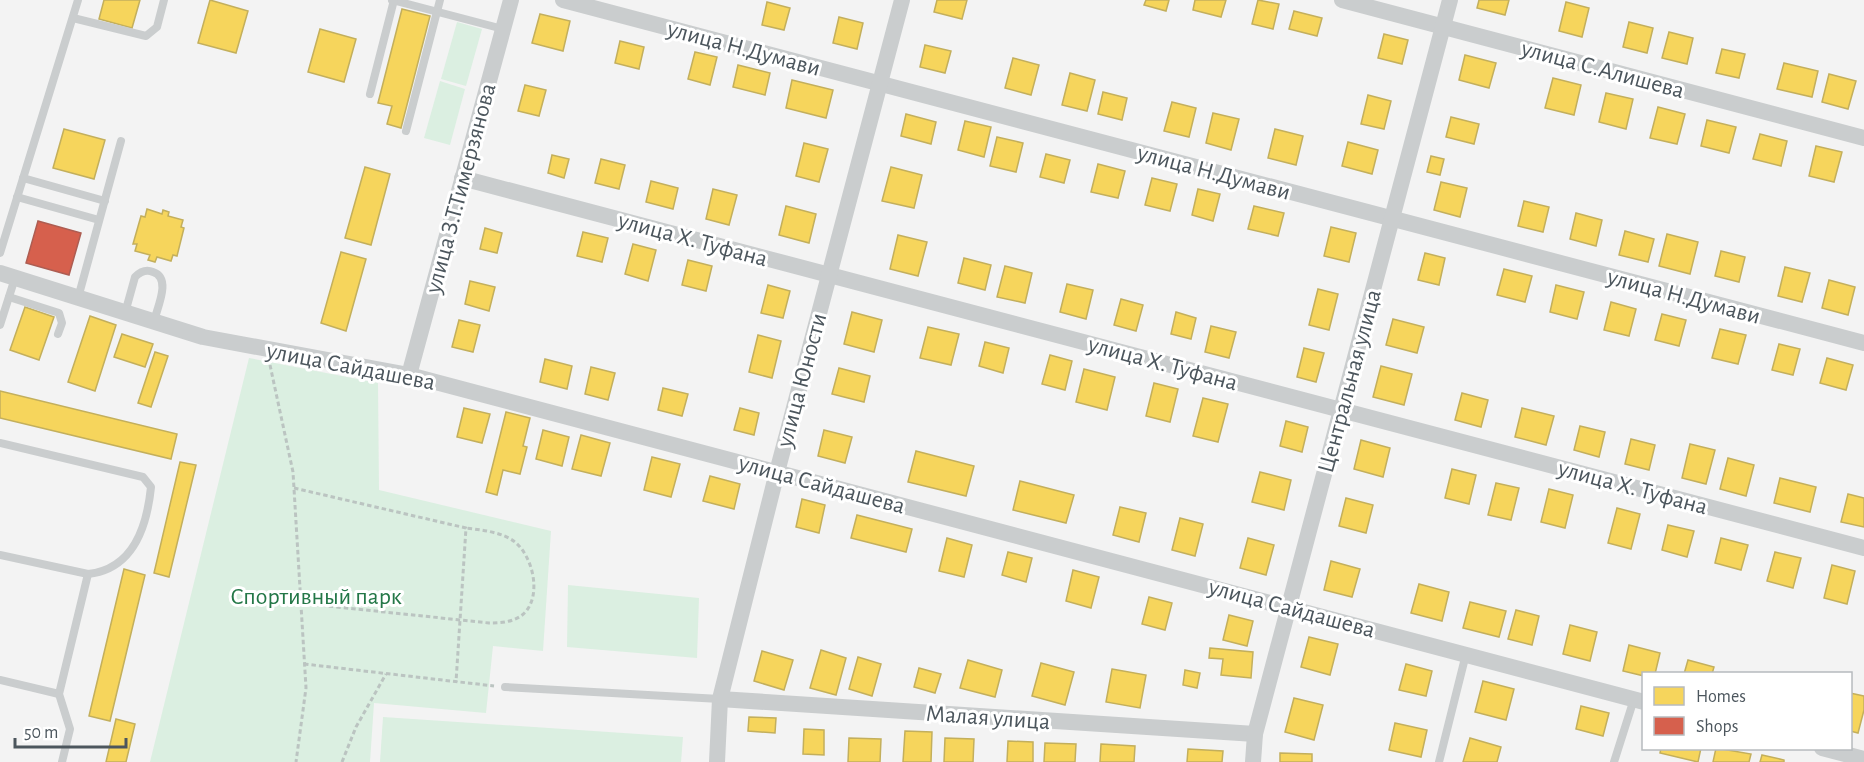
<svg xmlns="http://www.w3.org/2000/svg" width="1864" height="762" viewBox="0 0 1864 762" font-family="'Alegreya Sans',sans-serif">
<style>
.green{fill:#dbefe1}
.homes{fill:#f6d55c;stroke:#c3af5c;stroke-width:1.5}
.shops{fill:#d6604d;stroke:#ad5d52;stroke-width:1.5}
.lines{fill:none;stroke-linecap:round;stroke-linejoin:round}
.path{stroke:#bbc4c1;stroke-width:3;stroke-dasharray:4.5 3;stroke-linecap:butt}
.service{stroke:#cacdce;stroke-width:8}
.minor{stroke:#cacdce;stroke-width:16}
.labels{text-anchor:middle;stroke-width:6;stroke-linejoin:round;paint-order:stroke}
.street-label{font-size:24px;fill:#4c565d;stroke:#fff}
.park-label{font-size:24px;fill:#237747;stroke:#fff}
</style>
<rect width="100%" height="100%" fill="#f3f3f3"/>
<g class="green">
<polygon points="457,22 482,29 466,86 441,79"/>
<polygon points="440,81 465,89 450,145 424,138"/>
<polygon points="249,358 378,383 379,490 551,531 543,651 493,646 486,713 374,703 370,762 150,762"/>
<polygon points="568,585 699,598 697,658 567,647"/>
<polygon points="383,717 683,737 681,762 380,762"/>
</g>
<g class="homes">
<polygon points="104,0 140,0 132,28 99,19"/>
<polygon points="210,0 248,11 236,53 198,43"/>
<polygon points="937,0 967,0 962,19 934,12"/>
<polygon points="1146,0 1169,0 1166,11 1144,5"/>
<polygon points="1195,0 1226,0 1221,17 1193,10"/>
<polygon points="1258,0 1279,4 1273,29 1252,24"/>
<polygon points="1479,0 1509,0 1505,15 1477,8"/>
<polygon points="767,2 790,8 784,30 762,25"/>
<polygon points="1566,2 1589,8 1582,37 1559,31"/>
<polygon points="402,9 430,16 401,128 387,124 392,106 378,103"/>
<polygon points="1294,11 1322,18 1317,36 1289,29"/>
<polygon points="540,14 570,21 563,51 532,43"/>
<polygon points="839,17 863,23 857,49 833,43"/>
<polygon points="1629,22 1653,28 1647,53 1623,47"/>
<polygon points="320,29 356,39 344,82 308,72"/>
<polygon points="1669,32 1693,38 1687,64 1662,58"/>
<polygon points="1384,34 1408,40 1402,64 1378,58"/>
<polygon points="620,41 644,47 639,69 615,63"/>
<polygon points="925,45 951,51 945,73 920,67"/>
<polygon points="1722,49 1745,54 1739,78 1716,73"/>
<polygon points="695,52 717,57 710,85 688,79"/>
<polygon points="1465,55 1496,63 1489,88 1459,80"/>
<polygon points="1013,58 1039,65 1031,95 1005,88"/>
<polygon points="1784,63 1818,71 1812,97 1777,89"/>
<polygon points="738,65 770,73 765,95 733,87"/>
<polygon points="1070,73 1095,80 1087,111 1062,105"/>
<polygon points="1829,74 1856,81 1848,109 1822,102"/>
<polygon points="1553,78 1581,85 1574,115 1545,108"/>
<polygon points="792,80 833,90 826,118 786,108"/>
<polygon points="525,85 546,90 539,116 518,111"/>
<polygon points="1103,92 1127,98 1122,120 1098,114"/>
<polygon points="1606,93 1633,99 1626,129 1599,122"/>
<polygon points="1368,95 1391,101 1384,129 1361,124"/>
<polygon points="1172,102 1196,108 1189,137 1164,131"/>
<polygon points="1658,107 1685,114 1677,144 1650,138"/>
<polygon points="1213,113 1239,119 1231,150 1206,143"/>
<polygon points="906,114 936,122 931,144 901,136"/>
<polygon points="1451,117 1479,124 1474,144 1446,137"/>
<polygon points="1707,120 1736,127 1729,153 1701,146"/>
<polygon points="965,121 991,127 984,157 958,150"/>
<polygon points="64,129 105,140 94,179 53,168"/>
<polygon points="1275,129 1303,136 1296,165 1268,158"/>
<polygon points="1760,134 1787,141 1781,166 1753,159"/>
<polygon points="997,137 1023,143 1016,172 990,166"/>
<polygon points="1348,142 1378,150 1372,174 1342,166"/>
<polygon points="804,143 828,149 819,182 796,176"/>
<polygon points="1816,146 1842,152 1834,182 1809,176"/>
<polygon points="1046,154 1070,160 1064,183 1040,177"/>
<polygon points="552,155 569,159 564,178 548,173"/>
<polygon points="1431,156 1444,159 1440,175 1427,172"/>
<polygon points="601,159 625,165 619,189 595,183"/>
<polygon points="1098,164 1125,171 1118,198 1091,192"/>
<polygon points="365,167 390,174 371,245 345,238"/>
<polygon points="891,167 922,175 914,208 882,201"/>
<polygon points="1152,178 1177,184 1170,211 1145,205"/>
<polygon points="651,181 678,188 673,209 646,202"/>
<polygon points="1441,182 1467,188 1460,217 1434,210"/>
<polygon points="713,189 737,195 729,225 706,219"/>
<polygon points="1198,189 1220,194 1213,221 1192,215"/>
<polygon points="1524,201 1549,207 1543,232 1518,226"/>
<polygon points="786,206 816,214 809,243 779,235"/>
<polygon points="1254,206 1284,213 1278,236 1248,229"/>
<polygon points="147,209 162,214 163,210 169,212 168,216 183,220 181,227 184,228 177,256 173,255 171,261 157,257 155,262 148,260 150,255 135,251 137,244 133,244 141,216 145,217"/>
<polygon points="1576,213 1602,220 1596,246 1570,239"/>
<polygon points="1331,227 1356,233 1349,262 1324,256"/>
<polygon points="485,228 502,233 497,253 480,249"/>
<polygon points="1625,231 1654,239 1648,262 1619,255"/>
<polygon points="583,232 608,238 602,262 577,256"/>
<polygon points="1667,234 1698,242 1690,274 1659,266"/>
<polygon points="898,235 927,242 918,276 890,269"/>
<polygon points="633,244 656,250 648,281 625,274"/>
<polygon points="1721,251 1745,257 1739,282 1715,276"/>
<polygon points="341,252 366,259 346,331 321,323"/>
<polygon points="1425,253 1445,258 1439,285 1418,280"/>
<polygon points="964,258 991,265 985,290 958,283"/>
<polygon points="688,260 712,266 706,291 682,285"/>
<polygon points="1005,266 1032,273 1025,303 997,297"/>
<polygon points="1785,267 1810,273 1802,302 1778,296"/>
<polygon points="1504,269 1532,276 1525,302 1497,295"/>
<polygon points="1829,280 1855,287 1848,315 1822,308"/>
<polygon points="470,281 495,287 489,311 465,304"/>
<polygon points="1067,284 1093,290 1086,319 1060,312"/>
<polygon points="768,285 790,291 783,318 761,313"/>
<polygon points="1556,285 1584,292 1577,319 1550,312"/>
<polygon points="1318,289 1338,294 1329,330 1309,325"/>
<polygon points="1121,299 1143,305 1136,331 1114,325"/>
<polygon points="1611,302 1636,309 1629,336 1604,330"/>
<polygon points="25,307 54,317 39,360 10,350"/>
<polygon points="852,312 882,320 874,352 844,344"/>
<polygon points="1176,312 1196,318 1191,339 1171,334"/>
<polygon points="1662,314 1686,320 1679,346 1655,340"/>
<polygon points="90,316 116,325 95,391 68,382"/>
<polygon points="1393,319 1424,327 1417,353 1386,345"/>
<polygon points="459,320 480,325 473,352 452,347"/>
<polygon points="1211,326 1236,332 1229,358 1205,352"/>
<polygon points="928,327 959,334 951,365 920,358"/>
<polygon points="1720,329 1746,335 1738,364 1712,358"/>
<polygon points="122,334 153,344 145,367 114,357"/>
<polygon points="758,335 781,341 772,378 749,372"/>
<polygon points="985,342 1009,348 1003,373 979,366"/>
<polygon points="1779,344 1800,349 1793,375 1772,370"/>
<polygon points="1304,348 1324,353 1316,382 1297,377"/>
<polygon points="155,352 168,356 151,407 138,403"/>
<polygon points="1050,355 1072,361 1065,390 1042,384"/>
<polygon points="1827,358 1853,365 1846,390 1820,383"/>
<polygon points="545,359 572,366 567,389 540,382"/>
<polygon points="1381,366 1412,374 1404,405 1373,397"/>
<polygon points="591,367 615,373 608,400 585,394"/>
<polygon points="839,368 870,376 864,402 832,394"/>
<polygon points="1084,369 1115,377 1107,410 1076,402"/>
<polygon points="1154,383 1178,389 1170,422 1146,416"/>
<polygon points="663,388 688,394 682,416 658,410"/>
<polygon points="0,391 177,434 171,459 0,418"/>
<polygon points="1462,393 1488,400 1481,427 1455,420"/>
<polygon points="1203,398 1228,404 1218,442 1193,436"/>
<polygon points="464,408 490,414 482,443 457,437"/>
<polygon points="740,408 759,413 754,435 734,430"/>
<polygon points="1522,408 1554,416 1546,445 1515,437"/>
<polygon points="506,412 530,418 523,446 527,447 520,474 503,470 497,495 486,492"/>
<polygon points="1286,421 1308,427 1302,452 1280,446"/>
<polygon points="1580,426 1605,432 1599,457 1574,450"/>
<polygon points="543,430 569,437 562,466 536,459"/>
<polygon points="824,430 852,437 845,463 818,456"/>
<polygon points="581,435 610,443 601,476 572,469"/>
<polygon points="1631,439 1655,445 1649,470 1625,464"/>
<polygon points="1361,440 1390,448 1383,477 1354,469"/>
<polygon points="1690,444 1715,450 1706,484 1682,478"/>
<polygon points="916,451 974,466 966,496 908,482"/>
<polygon points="652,457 680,464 671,497 644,490"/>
<polygon points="1728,458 1754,465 1746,496 1720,489"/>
<polygon points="180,462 196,465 169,577 154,573"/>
<polygon points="1452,469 1476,475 1469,504 1445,498"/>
<polygon points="1260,472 1291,480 1284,510 1252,502"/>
<polygon points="710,476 740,484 734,509 703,501"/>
<polygon points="1780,478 1816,487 1810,512 1774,503"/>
<polygon points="1020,481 1074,495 1066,523 1013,510"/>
<polygon points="1496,483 1519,488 1511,520 1488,515"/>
<polygon points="1549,489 1573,495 1565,528 1541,522"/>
<polygon points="1848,494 1864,498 1864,527 1841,522"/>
<polygon points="1346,498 1373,505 1366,533 1339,526"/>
<polygon points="802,499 825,505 819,533 796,527"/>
<polygon points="1120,507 1146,513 1139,542 1113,535"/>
<polygon points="1617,508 1640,514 1631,549 1608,543"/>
<polygon points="857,515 912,529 906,552 851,538"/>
<polygon points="1180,518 1203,524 1195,556 1172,550"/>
<polygon points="1668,525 1694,531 1687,557 1662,550"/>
<polygon points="947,538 972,545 964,577 939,571"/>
<polygon points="1248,538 1274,545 1266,575 1240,568"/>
<polygon points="1721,538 1748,545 1741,570 1715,563"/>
<polygon points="1008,552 1032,558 1026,582 1002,575"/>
<polygon points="1775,552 1801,558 1793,588 1767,581"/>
<polygon points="1331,561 1360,569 1352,597 1324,590"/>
<polygon points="1832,565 1855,571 1847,604 1824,598"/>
<polygon points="124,569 145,575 110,721 89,716"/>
<polygon points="1073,570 1099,577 1091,608 1066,601"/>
<polygon points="1419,584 1449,592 1442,621 1411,613"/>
<polygon points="1149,597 1172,603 1165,630 1142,624"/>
<polygon points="1470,602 1506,611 1499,637 1463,628"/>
<polygon points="1516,610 1539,616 1532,645 1508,639"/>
<polygon points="1229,615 1253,621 1247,646 1223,640"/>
<polygon points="1570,625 1597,632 1590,661 1563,654"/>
<polygon points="1309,637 1338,644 1330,675 1301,667"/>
<polygon points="1629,645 1660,653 1655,674 1644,674 1644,676 1623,671"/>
<polygon points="1210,648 1253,652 1251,678 1221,675 1223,659 1209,658"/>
<polygon points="821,650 846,658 836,695 810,688"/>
<polygon points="762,651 793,660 784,690 754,681"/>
<polygon points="858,657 881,664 872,696 849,689"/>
<polygon points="968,660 1002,670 995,697 960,688"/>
<polygon points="1688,660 1714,667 1712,674 1684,674"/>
<polygon points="1041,663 1074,672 1065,705 1032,696"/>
<polygon points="1406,664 1432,671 1426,696 1399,690"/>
<polygon points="919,668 941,674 935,693 914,687"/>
<polygon points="1112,669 1146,675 1140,708 1106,702"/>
<polygon points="1185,670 1200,673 1197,688 1183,685"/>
<polygon points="1483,681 1514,689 1506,720 1475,712"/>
<polygon points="1850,693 1864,696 1864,710 1858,733 1850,731"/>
<polygon points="1294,698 1323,705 1314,740 1285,732"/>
<polygon points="1581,706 1609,713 1603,736 1576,729"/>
<polygon points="749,717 776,718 775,733 748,731"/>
<polygon points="116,719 135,724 126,762 106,762"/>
<polygon points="1395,723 1427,730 1421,757 1389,750"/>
<polygon points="804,729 824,730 824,755 803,754"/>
<polygon points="905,731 932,732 931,762 903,762"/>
<polygon points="849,738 881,739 880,762 848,762"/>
<polygon points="945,738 974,739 973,762 944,762"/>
<polygon points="1470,738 1501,747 1497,762 1463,762"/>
<polygon points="1008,741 1033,742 1033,762 1007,762"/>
<polygon points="1045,743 1076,744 1075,762 1044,762"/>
<polygon points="1101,744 1135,746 1134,762 1100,762"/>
<polygon points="1661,748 1701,748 1698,762 1660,753"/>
<polygon points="1716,748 1751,754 1749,762 1713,762"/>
<polygon points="1188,749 1223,751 1222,762 1187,762"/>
<polygon points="1280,753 1312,754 1312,762 1280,762"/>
<polygon points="1762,755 1784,760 1784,762 1760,762"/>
</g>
<polygon class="shops" points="38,221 81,233 69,275 26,263"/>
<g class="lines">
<g class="path">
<polyline points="270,365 293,472 306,688 296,762"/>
<polyline points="294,488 466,528 456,682"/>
<path d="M299 603 489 623C502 623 518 622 527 610 541 591 532 556 515 542 502 532 482 530 466 528"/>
<polyline points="304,664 494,686"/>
<polyline points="342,762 356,727 386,674"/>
</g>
<g class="service">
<polyline points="392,0 503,29"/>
<polyline points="73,18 146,36 157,27 164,0"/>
<polyline points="370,94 394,0"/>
<polyline points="406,131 440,0"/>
<polyline points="23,178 105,201"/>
<polyline points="17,197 99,220"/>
<polyline points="0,253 78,0"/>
<polyline points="9,297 59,313 62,323 58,334"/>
<polyline points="78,298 121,141"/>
<path d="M125 313 135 277C140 272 146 269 153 272 172 278 157 308 154 321"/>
<polyline points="0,325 15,278"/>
<path d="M0 443 143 477 151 487C147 526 134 569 88 574L0 555"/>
<polyline points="0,680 59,694"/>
<polyline points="505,687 720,699"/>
<polyline points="62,762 70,729 59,694 88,574"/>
<polyline points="1439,762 1466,654"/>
<polyline points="1614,762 1634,699"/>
</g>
<g class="minor">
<polyline points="563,0 1864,343"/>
<polyline points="1342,0 1864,138"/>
<polyline points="462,178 1864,548"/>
<polyline points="0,273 203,337 409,375 1644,702"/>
<polyline points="409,375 511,0"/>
<polyline points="720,699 1255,734"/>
<polyline points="1822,748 1864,759"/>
<polyline points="717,762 720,699 777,472 902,0"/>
<polyline points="1253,762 1255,734 1450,0"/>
</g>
</g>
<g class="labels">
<g class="street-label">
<text transform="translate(744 48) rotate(15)" y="8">улица Н.Думави</text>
<text transform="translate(1603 69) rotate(15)" y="8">улица С.Алишева</text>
<text transform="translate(1214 172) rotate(15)" y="8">улица Н.Думави</text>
<text transform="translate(460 188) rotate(-75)" y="8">улица З.Т.Тимерзянова</text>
<text transform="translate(693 239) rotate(15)" y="8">улица Х. Туфана</text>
<text transform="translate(1684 296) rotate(15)" y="8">улица Н.Думави</text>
<text transform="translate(1163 363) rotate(15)" y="8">улица Х. Туфана</text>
<text transform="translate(351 366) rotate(11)" y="8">улица Сайдашева</text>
<text transform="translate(801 380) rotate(-75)" y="8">улица Юности</text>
<text transform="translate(1349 381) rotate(-75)" y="8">Центральная улица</text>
<text transform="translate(822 484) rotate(15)" y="8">улица Сайдашева</text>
<text transform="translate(1633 487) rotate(15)" y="8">улица Х. Туфана</text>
<text transform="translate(1292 608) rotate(15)" y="8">улица Сайдашева</text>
<text transform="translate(988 717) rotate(4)" y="8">Малая улица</text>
</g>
<g class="park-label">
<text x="316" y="604">Спортивный парк</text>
</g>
</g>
<rect x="1642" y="672" width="210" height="78" fill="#ffffff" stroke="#b7bbbe" stroke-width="1.5"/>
<rect x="1654" y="687" width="30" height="18" fill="#f6d55c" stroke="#b7bbbe" stroke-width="1.5"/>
<text x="1696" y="702" font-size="18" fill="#4c565d">Homes</text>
<rect x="1654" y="717" width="30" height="18" fill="#d6604d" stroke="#b7bbbe" stroke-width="1.5"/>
<text x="1696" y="732" font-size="18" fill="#4c565d">Shops</text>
<path d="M15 738v9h111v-9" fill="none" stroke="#4c565d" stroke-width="3"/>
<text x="24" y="738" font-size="18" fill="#4c565d" stroke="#ffffff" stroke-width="4.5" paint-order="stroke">50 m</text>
</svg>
